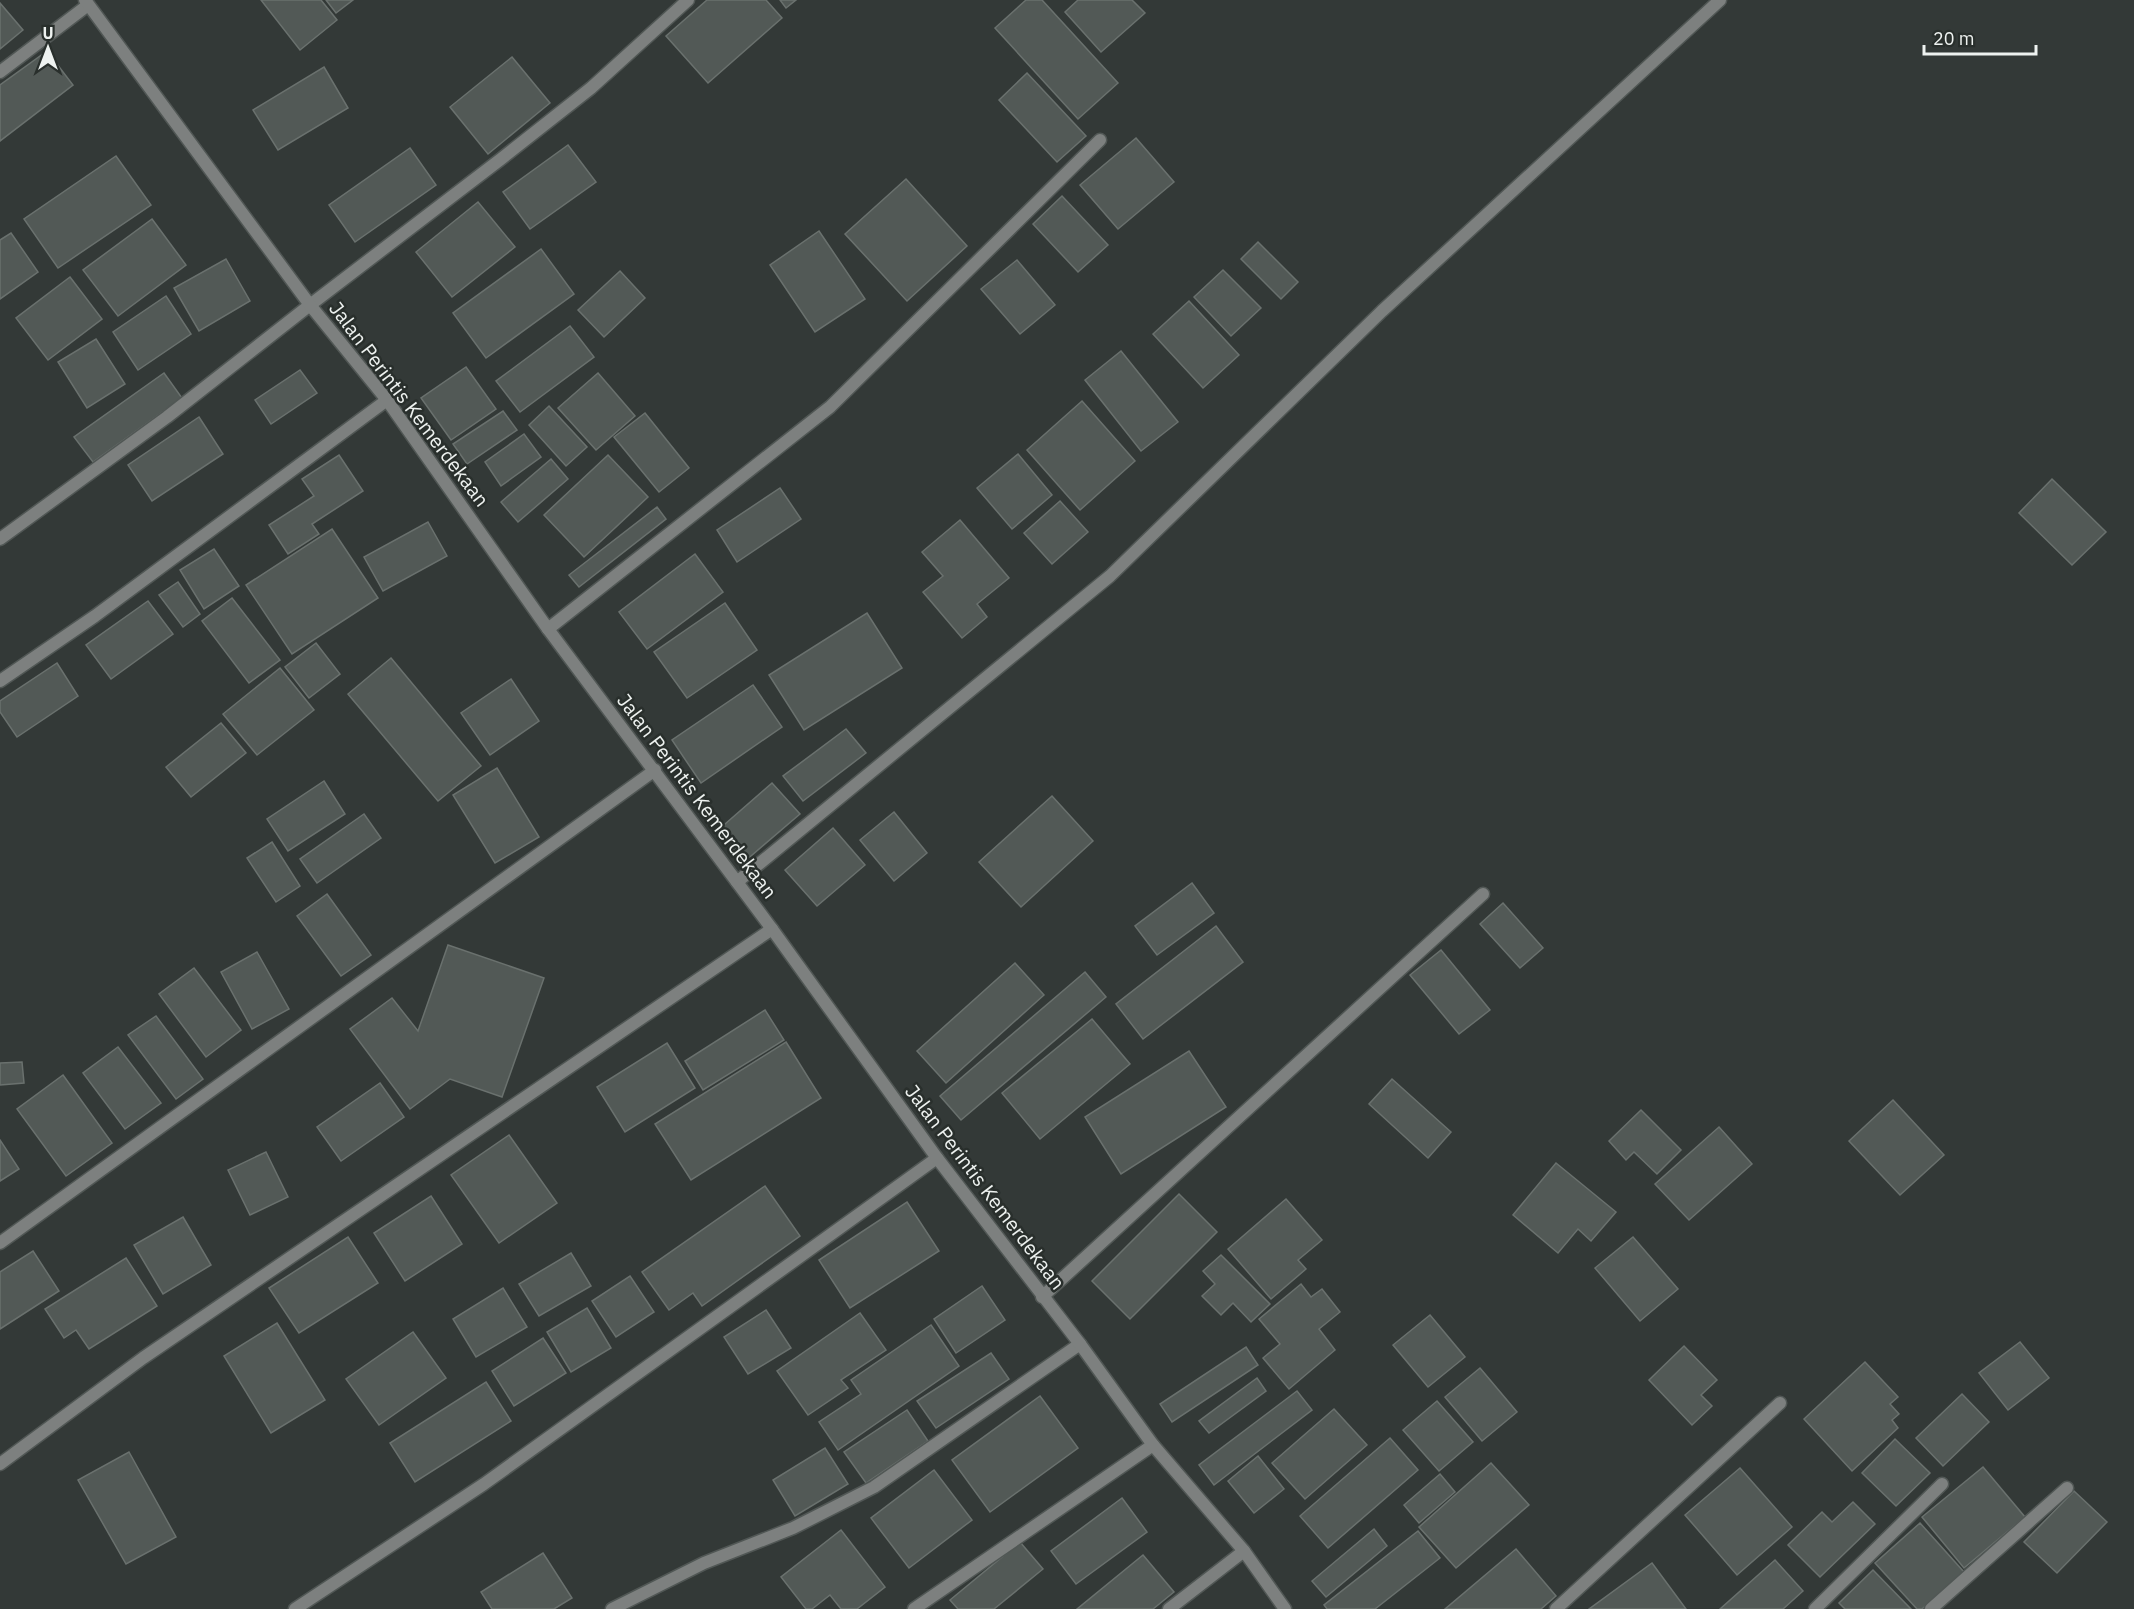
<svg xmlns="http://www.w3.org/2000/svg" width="2134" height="1609" viewBox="0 0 2134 1609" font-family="'IBM Plex Sans',sans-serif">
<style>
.building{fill:#525956;stroke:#6a716e;stroke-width:1.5}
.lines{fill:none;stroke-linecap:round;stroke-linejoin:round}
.minor-casing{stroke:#515755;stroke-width:15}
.tertiary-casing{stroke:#515755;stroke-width:15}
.minor{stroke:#7d807f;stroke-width:12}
.tertiary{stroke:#7d807f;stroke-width:12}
.labels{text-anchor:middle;stroke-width:5;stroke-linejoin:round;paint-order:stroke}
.street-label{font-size:20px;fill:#eef2f0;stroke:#292f2c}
</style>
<rect width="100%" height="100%" fill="#333937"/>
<g class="building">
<polygon points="261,0 321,0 337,20 300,50"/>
<polygon points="326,0 353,0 336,13"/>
<polygon points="707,0 766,0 782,18 708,83 666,36"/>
<polygon points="780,0 796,0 786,8"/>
<polygon points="1026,0 1042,0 1118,83 1078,119 995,28"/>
<polygon points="1078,0 1132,0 1145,13 1101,52 1065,12"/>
<polygon points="0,3 23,30 0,49"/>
<polygon points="47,51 73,85 0,141 0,85"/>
<polygon points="512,57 550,103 488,154 450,107"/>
<polygon points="324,67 348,108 278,150 253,110"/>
<polygon points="1027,73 1086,136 1057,162 999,100"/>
<polygon points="1136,138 1174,182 1118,229 1080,185"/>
<polygon points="568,145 596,182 530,229 503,192"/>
<polygon points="410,148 436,185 355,242 329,205"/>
<polygon points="116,156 151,205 58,268 24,219"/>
<polygon points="906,179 967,246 907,301 845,234"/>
<polygon points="1062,196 1108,245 1078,272 1033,224"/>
<polygon points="478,202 515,247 452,297 416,252"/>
<polygon points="152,219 186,265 118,316 83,270"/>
<polygon points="819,231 865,299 815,332 770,265"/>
<polygon points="11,233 38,272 0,299 0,240"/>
<polygon points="1258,242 1298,282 1281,299 1241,259"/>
<polygon points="541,249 574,294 486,358 453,313"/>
<polygon points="226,259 250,301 199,331 174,288"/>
<polygon points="1017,260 1055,305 1020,334 981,289"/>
<polygon points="1223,270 1261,308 1231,336 1194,297"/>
<polygon points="620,271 645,298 604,337 578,310"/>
<polygon points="70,277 102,319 48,360 16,318"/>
<polygon points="166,296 191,334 138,370 113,332"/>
<polygon points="1189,301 1239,355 1203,388 1153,334"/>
<polygon points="570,326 594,357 520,412 496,381"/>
<polygon points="96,339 125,384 87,408 58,362"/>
<polygon points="1121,351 1178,422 1141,451 1085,380"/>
<polygon points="466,367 496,409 451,440 421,398"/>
<polygon points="300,370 317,393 271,424 255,400"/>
<polygon points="164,373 182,398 93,462 74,437"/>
<polygon points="598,373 635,416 596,450 558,408"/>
<polygon points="1082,401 1135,461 1080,510 1027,450"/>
<polygon points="549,406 587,447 566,466 529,425"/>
<polygon points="503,411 517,430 467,464 453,444"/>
<polygon points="645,413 689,468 659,492 614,437"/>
<polygon points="199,417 223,454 152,501 128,465"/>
<polygon points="524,434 541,457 501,486 485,462"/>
<polygon points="1018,454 1052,495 1012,529 977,488"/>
<polygon points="339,455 363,491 312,524 319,534 288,554 269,525 314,496 302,479"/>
<polygon points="608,455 648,497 584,557 544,515"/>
<polygon points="551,459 568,479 518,522 501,502"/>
<polygon points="2052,479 2106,532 2072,565 2019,513"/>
<polygon points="780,488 801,519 737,562 717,530"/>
<polygon points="1060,501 1088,532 1052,564 1024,533"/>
<polygon points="657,507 666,519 579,587 569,575"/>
<polygon points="960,520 1009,578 977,604 987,617 962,638 923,592 943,576 922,552"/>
<polygon points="428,522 447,556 383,591 364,557"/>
<polygon points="332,529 378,598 292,654 246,585"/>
<polygon points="214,549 239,586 204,609 180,570"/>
<polygon points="695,554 723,592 647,649 619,612"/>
<polygon points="178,582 200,614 183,627 159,595"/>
<polygon points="232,598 280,660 249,683 202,621"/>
<polygon points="148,601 173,634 111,679 86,645"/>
<polygon points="725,603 757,650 687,698 654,652"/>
<polygon points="867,613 902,668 804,730 769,675"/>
<polygon points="316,643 340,674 309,698 285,667"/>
<polygon points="391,658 481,766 438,801 348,694"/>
<polygon points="57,663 78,696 17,737 0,712 0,701"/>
<polygon points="280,668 314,710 257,755 223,714"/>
<polygon points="511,679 539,721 490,755 461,713"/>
<polygon points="753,685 782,727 701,783 672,740"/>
<polygon points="221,723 246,753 191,797 166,767"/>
<polygon points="846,729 866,753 803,801 783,776"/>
<polygon points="497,768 539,837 495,863 453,795"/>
<polygon points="324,781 345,814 288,851 267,819"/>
<polygon points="772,783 800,814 744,862 717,831"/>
<polygon points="1052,796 1093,841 1021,907 979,862"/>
<polygon points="894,812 927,853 894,881 860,840"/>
<polygon points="364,814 381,838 317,883 300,859"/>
<polygon points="833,828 865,865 817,906 785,870"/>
<polygon points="272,842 300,886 276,902 247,858"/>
<polygon points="1192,883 1214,913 1157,955 1135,926"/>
<polygon points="327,894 371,955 341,976 297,916"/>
<polygon points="1503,903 1543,948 1520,968 1480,924"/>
<polygon points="1216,926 1243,962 1143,1039 1116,1004"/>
<polygon points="448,945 544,978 502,1097 450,1079 410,1109 350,1029 392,998 418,1031"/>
<polygon points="1441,950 1490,1010 1459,1034 1410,975"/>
<polygon points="257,952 289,1009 252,1029 221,972"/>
<polygon points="1015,963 1044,995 946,1083 917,1051"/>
<polygon points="194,968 241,1030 206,1057 159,994"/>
<polygon points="1085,972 1106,997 961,1120 940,1096"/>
<polygon points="765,1010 784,1040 703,1090 685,1061"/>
<polygon points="156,1016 203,1079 176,1099 128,1035"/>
<polygon points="1092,1019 1130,1064 1040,1139 1002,1093"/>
<polygon points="786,1042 821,1098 691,1180 655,1124"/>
<polygon points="667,1043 695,1088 625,1132 597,1087"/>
<polygon points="118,1047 161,1103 125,1129 83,1073"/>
<polygon points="1189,1051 1226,1107 1121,1174 1085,1117"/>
<polygon points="22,1062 24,1083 0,1085 0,1063"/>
<polygon points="63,1075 112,1143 66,1176 17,1109"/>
<polygon points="1392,1079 1451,1132 1428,1158 1369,1104"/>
<polygon points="380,1083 404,1117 341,1161 317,1127"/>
<polygon points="1893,1100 1944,1155 1900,1195 1849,1141"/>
<polygon points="1641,1110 1681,1150 1657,1174 1634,1152 1626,1160 1609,1141"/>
<polygon points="1719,1127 1752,1164 1689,1220 1655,1184"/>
<polygon points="509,1135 557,1203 499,1243 451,1175"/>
<polygon points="0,1140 19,1169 0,1181"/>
<polygon points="266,1152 288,1197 250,1215 228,1170"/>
<polygon points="1556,1163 1616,1212 1591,1241 1578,1229 1558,1253 1513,1215"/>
<polygon points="765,1186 800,1236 702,1306 693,1293 669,1310 642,1272"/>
<polygon points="1179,1194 1217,1232 1130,1319 1092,1281"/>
<polygon points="431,1196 462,1244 405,1281 374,1233"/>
<polygon points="1286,1199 1322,1240 1298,1260 1306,1269 1271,1299 1228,1249"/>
<polygon points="907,1202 939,1251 850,1308 819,1260"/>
<polygon points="183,1217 211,1265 163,1294 134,1245"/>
<polygon points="348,1237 378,1283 299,1333 269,1288"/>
<polygon points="1633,1237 1678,1289 1640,1321 1595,1268"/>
<polygon points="33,1251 59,1291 0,1329 0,1272"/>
<polygon points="571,1253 591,1286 539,1316 519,1284"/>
<polygon points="1221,1255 1270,1304 1251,1322 1233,1303 1221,1315 1202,1296 1215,1284 1203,1271"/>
<polygon points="126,1258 157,1306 89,1349 76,1330 64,1338 45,1309"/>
<polygon points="630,1276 654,1312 616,1337 592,1301"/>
<polygon points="1301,1284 1311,1297 1322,1289 1340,1312 1319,1329 1335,1350 1289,1389 1263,1358 1280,1344 1259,1319"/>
<polygon points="982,1286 1005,1320 956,1353 934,1319"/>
<polygon points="503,1288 527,1327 476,1357 453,1319"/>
<polygon points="587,1308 611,1348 571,1372 547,1332"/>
<polygon points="766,1310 791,1348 748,1374 724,1337"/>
<polygon points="860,1313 886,1350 841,1380 848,1388 808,1415 777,1371"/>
<polygon points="1430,1315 1465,1357 1428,1387 1393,1345"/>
<polygon points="277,1323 325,1400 271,1433 224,1356"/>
<polygon points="931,1325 959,1366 838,1450 819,1422 861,1394 851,1380"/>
<polygon points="413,1332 446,1378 379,1425 346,1379"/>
<polygon points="543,1338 566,1373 514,1406 492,1371"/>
<polygon points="2020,1342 2049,1378 2008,1410 1979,1373"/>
<polygon points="1684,1346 1717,1380 1701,1395 1712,1406 1692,1425 1649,1380"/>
<polygon points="1246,1347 1258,1365 1172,1422 1160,1404"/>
<polygon points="991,1353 1009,1379 936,1428 917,1401"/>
<polygon points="1865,1362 1898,1397 1890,1404 1899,1414 1892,1420 1898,1428 1852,1471 1804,1419"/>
<polygon points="1480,1368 1517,1412 1482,1441 1445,1397"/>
<polygon points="1257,1378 1266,1391 1209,1433 1199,1421"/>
<polygon points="486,1382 511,1421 415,1482 390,1443"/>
<polygon points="1297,1391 1312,1410 1214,1485 1199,1465"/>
<polygon points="1962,1394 1989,1422 1943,1466 1916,1438"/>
<polygon points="1040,1396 1078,1448 990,1512 952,1460"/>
<polygon points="1437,1401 1473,1442 1439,1471 1403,1430"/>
<polygon points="1334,1409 1367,1445 1305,1499 1272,1463"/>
<polygon points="907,1410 928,1441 866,1483 844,1452"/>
<polygon points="1390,1438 1418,1470 1328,1548 1300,1516"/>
<polygon points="1895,1439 1930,1473 1896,1506 1862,1473"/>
<polygon points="825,1448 848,1484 795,1516 773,1480"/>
<polygon points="129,1452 176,1537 126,1564 78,1480"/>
<polygon points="1258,1456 1284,1489 1254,1513 1228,1481"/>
<polygon points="1491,1463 1529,1505 1456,1568 1419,1527"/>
<polygon points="1983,1467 2025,1517 1964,1568 1922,1517"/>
<polygon points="1740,1468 1792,1527 1737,1575 1685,1515"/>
<polygon points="934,1470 972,1520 909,1568 871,1518"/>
<polygon points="1440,1474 1455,1492 1419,1523 1404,1505"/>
<polygon points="2074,1491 2107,1522 2057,1573 2024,1542"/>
<polygon points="1122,1498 1147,1532 1076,1584 1051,1551"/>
<polygon points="1853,1502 1875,1524 1820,1577 1788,1545 1822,1512 1832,1522"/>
<polygon points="1920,1523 1964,1572 1922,1609 1917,1609 1875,1563"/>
<polygon points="1374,1529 1387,1546 1326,1597 1312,1581"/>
<polygon points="841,1530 885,1587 857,1609 841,1609 830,1595 812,1609 806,1609 781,1577"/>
<polygon points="1418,1531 1440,1558 1375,1609 1327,1609 1324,1605"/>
<polygon points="1020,1542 1043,1569 994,1609 958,1609 950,1600"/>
<polygon points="1516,1549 1556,1596 1541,1609 1445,1609"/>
<polygon points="543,1553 572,1598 554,1609 492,1609 481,1592"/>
<polygon points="1143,1555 1174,1592 1153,1609 1077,1609"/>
<polygon points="1775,1560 1803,1591 1783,1609 1720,1609"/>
<polygon points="1652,1563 1686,1609 1589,1609"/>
<polygon points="1873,1570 1911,1609 1845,1609 1839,1603"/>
</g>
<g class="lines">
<defs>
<g id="minor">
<polyline points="0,72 88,5"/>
<polyline points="0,539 167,417 310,305 501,159 591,88 688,0"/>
<polyline points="548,629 830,407 1100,140"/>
<polyline points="0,681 95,616 387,400"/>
<polyline points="737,882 1110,576 1382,311 1720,0"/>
<polyline points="0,1243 655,770"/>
<polyline points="1042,1297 1483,894"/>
<polyline points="0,1464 143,1358 772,929"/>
<polyline points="295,1609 484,1484 937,1158"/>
<polyline points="612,1609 704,1563 793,1528 874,1487 1080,1344"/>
<polyline points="914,1609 1153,1445"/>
<polyline points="1169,1609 1244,1551"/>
<polyline points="1556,1609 1780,1403"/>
<polyline points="1815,1609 1942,1484"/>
<polyline points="1931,1609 2067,1488"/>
</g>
<polyline id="tertiary" points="85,0 310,305 387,400 548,629 772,929 937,1158 1080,1344 1153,1445 1244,1551 1285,1609"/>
</defs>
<use href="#minor" class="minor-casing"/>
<use href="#tertiary" class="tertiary-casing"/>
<use href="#minor" class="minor"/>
<use href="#tertiary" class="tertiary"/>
</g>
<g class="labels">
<g class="street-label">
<text transform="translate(409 404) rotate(53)" y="7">Jalan Perintis Kemerdekaan</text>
<text transform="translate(697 796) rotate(53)" y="7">Jalan Perintis Kemerdekaan</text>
<text transform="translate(985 1187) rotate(53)" y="7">Jalan Perintis Kemerdekaan</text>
</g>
</g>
<g transform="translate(48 48)" stroke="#292f2c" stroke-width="4.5" paint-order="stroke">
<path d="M0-4.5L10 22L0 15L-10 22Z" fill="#eef2f0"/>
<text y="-9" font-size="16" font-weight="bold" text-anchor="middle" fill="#eef2f0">U</text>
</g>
<path d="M1924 45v9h112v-9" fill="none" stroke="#eef2f0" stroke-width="3"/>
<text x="1933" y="45" font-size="18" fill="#eef2f0" stroke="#292f2c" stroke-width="4.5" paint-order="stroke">20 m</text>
</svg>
